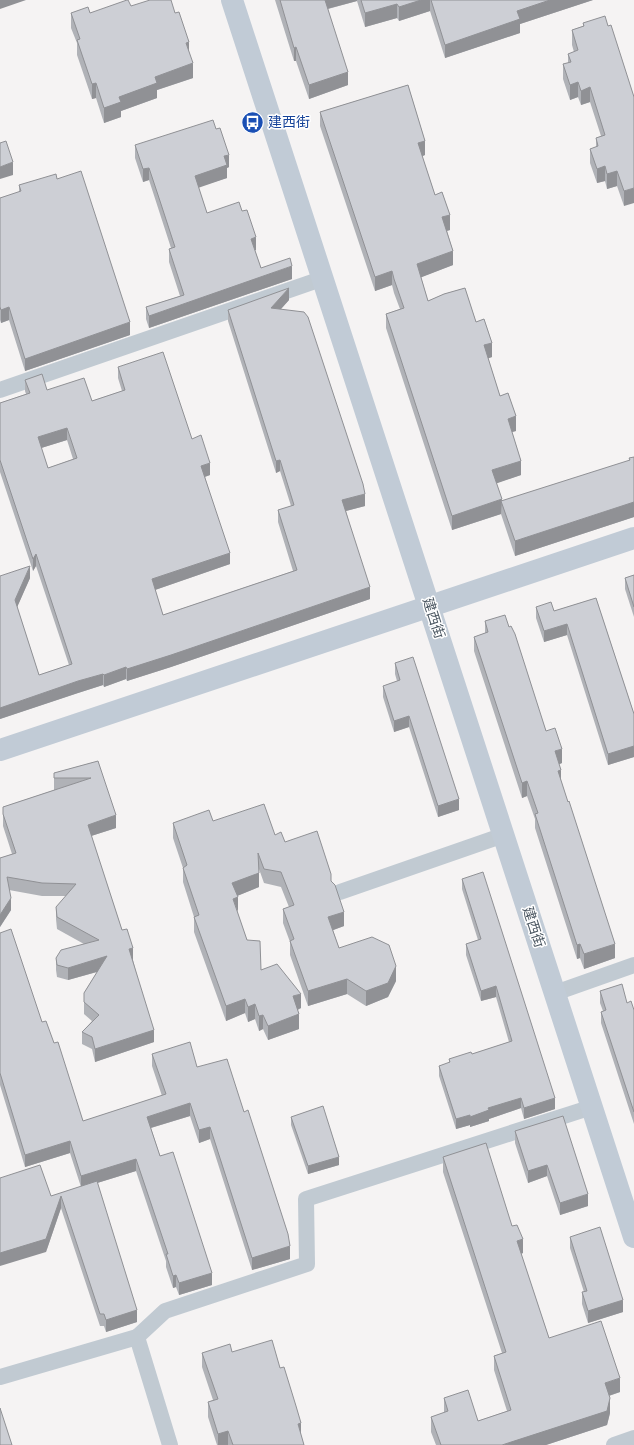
<svg xmlns="http://www.w3.org/2000/svg" width="634" height="1445" viewBox="0 0 634 1445" font-family="'Work Sans','Noto Sans SC',sans-serif">
<style>
.lines{fill:none;stroke-linecap:round;stroke-linejoin:round}
.street{stroke:#c1cad2;stroke-width:16}
.secondary{stroke:#c1cbd6;stroke-width:22}
.wall{fill:#b0b2b7;fill-rule:evenodd}
.shaded-wall{fill:#909195}
.building{fill:#cdcfd5;stroke:#909195;fill-rule:evenodd}
.labels{text-anchor:middle;stroke-width:3;stroke-linejoin:round;paint-order:stroke}
.transit-label{font-size:14px;fill:#164399;stroke:#fff;text-anchor:start}
.street-label{font-size:14px;fill:#4a5661;stroke:#fff}
</style>
<rect width="100%" height="100%" fill="#f5f3f3"/>
<g class="lines">
<g class="street">
<polyline points="0,390 324,278"/>
<polyline points="340,892 504,835"/>
<polyline points="555,993 634,965"/>
<polyline points="137,1337 165,1311 307,1264 306,1199 592,1107"/>
<polyline points="0,1377 137,1337 170,1445"/>
<polyline points="614,1445 634,1438"/>
</g>
<g class="secondary">
<polyline points="232,0 634,1237"/>
<polyline points="0,750 634,538"/>
</g>
</g>
<g class="wall">
<polygon points="275,0 593,0 520,24 520,33 445,58 430,11 399,21 397,18 365,27 357,1 328,9 348,85 309,99 296,61 294,61"/>
<polygon points="131,6 189,53 193,78 157,90 157,98 121,111 121,117 104,123 96,98 92,99 77,55 77,43 71,28 71,13 90,13"/>
<polygon points="583,23 608,26 634,97 624,206 617,186 607,189 605,181 597,183 590,163 590,149 596,147 596,138 601,136 590,102 581,105 578,97 570,100 563,79 563,64 568,63 568,54 574,52 572,45 572,30 583,26"/>
<polygon points="408,85 425,141 425,155 422,156 435,195 442,192 450,215 450,230 447,231 453,251 453,265 421,277 428,301 444,294 465,288 476,322 484,319 492,343 492,357 488,358 500,396 508,393 516,416 516,431 512,432 521,461 521,475 496,483 502,501 629,461 629,458 634,457 634,517 515,556 501,514 452,530 386,328 386,314 400,309 394,293 392,285 375,291 320,126 320,112"/>
<polygon points="135,145 229,167 227,168 227,178 198,187 207,213 256,250 255,250 261,268 292,279 149,328 146,319 146,307 180,296 169,262 169,249 171,248 149,180 143,182 135,158"/>
<polygon points="57,179 130,335 25,371 9,320 1,323 0,320 0,198 19,192 19,185"/>
<path d="M289 300 281 309 365 506 346 511 370 599 171 667 127 681 126 679 104 687 103 685 78 693 0 719V576L30 578 17 607 39 675 69 665 36 566 33 571 0 472V403L26 394 25 391V380L47 390 92 401 122 391 118 378V367L192 439 210 475 205 477 230 564 155 590 163 615 293 571 278 522V510L291 506 280 471 276 473 228 321V310ZM67 440 73 459 48 468 41 448Z"/>
<polygon points="634,575 634,617 625,589 625,578"/>
<polygon points="596,598 634,714 634,757 608,765 567,635 544,642 536,618 536,607 554,611"/>
<polygon points="485,621 509,627 546,731 562,763 559,764 561,782 615,958 584,969 580,958 577,959 535,828 535,819 527,796 522,798 474,651 474,637 485,633"/>
<polygon points="395,663 459,810 438,817 409,727 394,732 383,697 383,686 397,681 395,674"/>
<polygon points="98,761 116,828 91,836 122,930 133,960 154,1042 95,1062 92,1049 82,1044 82,1032 92,1021 84,1014 84,993 97,972 68,980 57,977 56,970 56,958 84,944 57,929 56,919 56,907 66,896 42,896 9,890 11,910 0,927 0,858 12,854 3,826 3,807 54,790 54,773"/>
<polygon points="213,821 275,835 285,842 331,881 344,926 333,930 339,948 396,981 388,997 366,1006 347,994 308,1006 290,955 290,942 283,923 283,909 289,907 281,887 264,883 259,869 259,887 237,896 237,912 247,940 261,970 301,1008 298,1010 299,1029 268,1040 263,1029 259,1031 255,1019 248,1022 245,1013 226,1021 194,932 194,917 183,882 183,868 173,838 173,823"/>
<polygon points="462,879 555,1109 524,1119 521,1108 489,1119 489,1121 470,1127 470,1125 456,1129 439,1076 439,1066 449,1063 449,1059 472,1054 509,1042 496,997 481,1001 466,955 466,944 478,940 462,889"/>
<polygon points="0,933 42,1022 54,1043 83,1121 162,1096 152,1066 152,1054 197,1067 290,1259 252,1270 210,1139 199,1143 190,1116 151,1128 160,1156 212,1285 179,1295 176,1287 173,1288 166,1267 166,1261 136,1171 97,1183 137,1322 106,1332 104,1326 100,1326 61,1208 46,1252 51,1196 81,1187 70,1153 25,1167 0,1085"/>
<polygon points="600,991 627,1003 634,1010 634,1124 601,1023 601,1012 603,1011 600,1003"/>
<polygon points="291,1117 339,1165 308,1174 291,1125"/>
<polygon points="515,1131 588,1206 560,1215 547,1176 528,1183 515,1143"/>
<polygon points="443,1157 512,1226 523,1253 521,1254 549,1338 620,1392 609,1396 610,1413 607,1425 546,1445 436,1445 431,1432 431,1417 444,1413 444,1398 478,1421 507,1411 494,1370 494,1356 502,1353 443,1172"/>
<polygon points="570,1237 623,1312 588,1323 582,1304 582,1292 584,1292 570,1248"/>
<polygon points="232,1352 301,1436 304,1445 217,1445 208,1417 208,1402 213,1400 202,1367 202,1353"/>
</g>
<g class="shaded-wall">
<polygon points="0,0 26,0 0,9"/>
<polygon points="323,0 357,0 357,1 323,10"/>
<polygon points="421,0 430,0 430,11 399,21 399,7"/>
<polygon points="550,0 593,0 520,24 520,33 445,58 445,45 517,11"/>
<polygon points="397,4 397,18 365,27 365,13"/>
<polygon points="189,42 189,56 186,43"/>
<polygon points="296,47 296,61 294,61 294,48"/>
<polygon points="193,63 193,78 157,90 157,98 121,111 121,117 104,123 104,108 119,97 155,77"/>
<polygon points="348,72 348,85 309,99 309,85"/>
<polygon points="578,82 578,97 570,100 570,85"/>
<polygon points="96,83 96,98 92,99 92,84"/>
<polygon points="590,87 590,102 581,105 581,91"/>
<polygon points="425,141 425,155 418,158 418,143"/>
<polygon points="229,155 229,167 227,168 227,178 195,189 195,176 224,156"/>
<polygon points="13,162 13,175 0,179 0,167"/>
<polygon points="605,166 605,181 597,183 597,169"/>
<polygon points="149,168 149,180 143,182 143,169"/>
<polygon points="617,171 617,186 607,189 607,174"/>
<polygon points="634,188 634,203 624,206 624,191"/>
<polygon points="450,215 450,230 442,232 442,217"/>
<polygon points="256,237 256,250 251,252 251,239"/>
<polygon points="453,251 453,265 417,279 417,264"/>
<polygon points="292,266 292,279 149,328 149,316"/>
<polygon points="392,271 392,285 375,291 375,277"/>
<polygon points="289,288 289,300 271,320 271,308"/>
<polygon points="9,307 9,320 1,323 1,310"/>
<polygon points="130,322 130,335 25,371 25,359"/>
<polygon points="492,343 492,357 484,360 484,345"/>
<polygon points="516,416 516,431 508,433 508,419"/>
<polygon points="67,428 67,440 38,449 38,437"/>
<polygon points="280,460 280,471 276,473 276,461"/>
<polygon points="521,461 521,475 492,485 492,470"/>
<polygon points="210,463 210,475 201,478 201,466"/>
<polygon points="365,494 365,506 342,512 342,500"/>
<polygon points="502,499 501,514 452,530 452,516"/>
<polygon points="634,502 634,517 515,556 515,541"/>
<polygon points="230,553 230,564 152,591 152,579"/>
<polygon points="36,554 36,566 33,571 33,559"/>
<polygon points="30,566 30,578 15,612 15,600"/>
<polygon points="370,587 370,599 171,667 127,681 127,669"/>
<polygon points="567,624 567,635 544,642 544,631"/>
<polygon points="126,667 126,679 104,687 104,675"/>
<polygon points="103,674 103,685 78,693 0,719 0,708 78,681"/>
<polygon points="409,716 409,727 394,732 394,721"/>
<polygon points="634,746 634,757 608,765 608,754"/>
<polygon points="562,749 562,763 555,766 555,751"/>
<polygon points="561,770 561,785 558,771"/>
<polygon points="527,781 527,796 522,798 522,783"/>
<polygon points="459,799 459,810 438,817 438,806"/>
<polygon points="116,815 116,828 88,837 88,825"/>
<polygon points="259,873 259,887 232,898 232,883"/>
<polygon points="238,897 238,912 233,899"/>
<polygon points="11,898 11,910 0,927 0,915"/>
<polygon points="344,912 344,926 328,932 328,917"/>
<polygon points="580,944 580,958 577,959 577,945"/>
<polygon points="615,944 615,958 584,969 584,954"/>
<polygon points="133,948 133,960 129,961 129,949"/>
<polygon points="107,956 107,969 68,980 68,968"/>
<polygon points="396,966 396,981 388,997 366,1006 366,991"/>
<polygon points="347,979 347,994 308,1006 308,991"/>
<polygon points="496,986 496,997 481,1001 481,991"/>
<polygon points="301,994 301,1008 293,1011 293,996"/>
<polygon points="245,999 245,1013 226,1021 226,1006"/>
<polygon points="255,1004 255,1019 248,1022 248,1007"/>
<polygon points="299,1014 299,1029 268,1040 268,1026"/>
<polygon points="263,1015 263,1029 259,1031 259,1016"/>
<polygon points="154,1030 154,1042 95,1062 95,1049"/>
<polygon points="521,1098 521,1108 489,1119 489,1121 470,1127 470,1117 488,1108"/>
<polygon points="555,1098 555,1109 524,1119 524,1108"/>
<polygon points="190,1103 190,1116 147,1129 147,1117"/>
<polygon points="470,1115 470,1125 456,1129 456,1119"/>
<polygon points="210,1127 210,1139 199,1143 199,1130"/>
<polygon points="70,1141 70,1153 25,1167 25,1155"/>
<polygon points="339,1157 339,1165 308,1174 308,1166"/>
<polygon points="136,1159 136,1171 81,1188 81,1176"/>
<polygon points="547,1165 547,1176 528,1183 528,1171"/>
<polygon points="588,1194 588,1206 560,1215 560,1203"/>
<polygon points="61,1196 61,1208 46,1252 0,1266 0,1253"/>
<polygon points="523,1239 523,1253 517,1255 517,1241"/>
<polygon points="290,1246 290,1259 252,1270 252,1258"/>
<polygon points="212,1273 212,1285 179,1295 179,1283"/>
<polygon points="176,1275 176,1287 173,1288 173,1276"/>
<polygon points="623,1300 623,1312 588,1323 588,1311"/>
<polygon points="137,1310 137,1322 106,1332 106,1320"/>
<polygon points="620,1378 620,1392 605,1397 605,1383"/>
<polygon points="610,1398 610,1413 607,1425 546,1445 502,1445"/>
<polygon points="301,1423 301,1438 298,1424"/>
<polygon points="228,1431 228,1445 218,1445 218,1434"/>
</g>
<g class="building">
<polygon points="127,0 128,0 131,6 150,0 171,0 175,13 179,12 189,42 186,43 193,63 155,77 157,83 119,97 121,102 104,108 96,83 92,84 77,40 80,39 71,13 88,7 90,13"/>
<polygon points="280,0 325,0 348,72 309,85 296,47 294,48"/>
<polygon points="361,0 421,0 399,7 397,4 365,13"/>
<polygon points="431,0 550,0 517,11 520,19 445,45"/>
<polygon points="605,16 608,26 611,25 634,97 634,188 624,191 617,171 607,174 605,166 597,169 590,149 598,146 596,138 605,135 590,87 581,91 578,82 570,85 563,64 571,62 568,54 578,50 572,30 584,26 583,23"/>
<polygon points="408,85 425,141 418,143 435,195 442,192 450,215 442,217 453,251 417,264 428,301 444,294 465,288 476,322 484,319 492,343 484,345 500,396 508,393 516,416 508,419 521,461 492,470 502,499 452,516 386,314 404,308 394,279 392,271 375,277 320,112"/>
<polygon points="213,120 216,129 220,128 229,155 224,156 227,165 195,176 207,213 239,202 242,211 247,210 256,237 251,239 261,268 290,258 292,266 149,316 146,307 184,295 169,249 175,247 159,198 149,168 143,169 135,145"/>
<polygon points="6,141 13,162 0,167 0,143"/>
<polygon points="81,171 130,322 25,359 9,307 1,310 0,307 0,198 21,191 19,185 56,174 57,179"/>
<path d="M289 288 271 308 304 312 308 317 363 484 365 494 342 500 370 587 171 655 127 669 126 667 104 675 103 674 78 681 0 708V576L30 566 15 600 39 675 72 664 36 554 33 559 0 460V403L30 393 25 380 42 374 47 390 84 378 92 401 125 390 118 367 163 352 192 439 201 435 210 463 201 466 230 553 152 579 163 615 297 570 278 510 294 505 280 460 276 461 228 310ZM67 428 77 458 48 468 38 437Z"/>
<polygon points="634,457 634,502 515,541 501,501 630,460 629,458"/>
<polygon points="634,575 634,607 625,578"/>
<polygon points="596,598 634,714 634,746 608,754 567,624 544,631 536,607 551,602 554,611"/>
<polygon points="505,615 509,627 511,626 515,634 546,731 555,728 562,749 555,751 561,770 558,771 568,802 569,801 615,944 584,954 580,944 577,945 535,814 538,813 527,781 522,783 474,637 488,632 485,621"/>
<polygon points="413,657 459,799 438,806 409,716 394,721 383,686 400,680 395,663"/>
<polygon points="98,761 116,815 88,825 122,930 127,929 133,948 129,949 154,1030 95,1049 92,1037 82,1032 99,1015 84,1002 84,993 107,956 68,968 57,965 56,958 61,950 99,940 57,917 56,907 76,884 42,883 7,877 11,898 0,915 0,858 16,853 3,814 3,807 91,778 54,778 54,773"/>
<polygon points="264,804 275,835 281,832 285,842 317,831 331,874 331,881 335,885 344,912 328,917 339,948 372,937 389,945 396,966 388,983 366,991 347,979 308,991 290,941 294,939 283,909 294,905 281,872 264,869 258,853 259,873 232,883 238,897 233,899 247,940 260,941 261,970 277,964 301,994 293,996 299,1014 268,1026 263,1015 259,1016 255,1004 248,1007 245,999 226,1006 194,917 199,915 183,868 187,865 173,823 209,810 213,821"/>
<polygon points="483,872 555,1098 524,1108 521,1098 488,1108 489,1110 470,1117 470,1115 456,1119 439,1066 450,1062 449,1059 471,1052 472,1054 512,1041 496,986 481,991 466,944 481,939 462,879"/>
<polygon points="11,929 42,1022 46,1021 54,1043 58,1042 83,1121 166,1094 152,1054 190,1042 197,1067 227,1059 244,1112 248,1110 288,1234 290,1246 252,1258 210,1127 199,1130 190,1103 147,1117 160,1156 173,1152 212,1273 179,1283 176,1275 173,1276 166,1254 168,1254 136,1159 81,1176 70,1141 25,1155 0,1073 0,933"/>
<polygon points="622,984 627,1003 631,1001 634,1010 634,1112 601,1012 606,1010 600,991"/>
<polygon points="323,1106 339,1157 308,1166 291,1117"/>
<polygon points="563,1116 588,1194 560,1203 547,1165 528,1171 515,1131"/>
<polygon points="486,1143 512,1226 517,1225 523,1239 517,1241 549,1338 601,1321 620,1378 605,1383 610,1398 607,1411 502,1445 441,1445 431,1417 448,1411 444,1398 468,1390 478,1421 511,1410 494,1356 506,1352 443,1157"/>
<polygon points="40,1165 51,1196 97,1181 137,1310 106,1320 104,1314 100,1314 61,1196 46,1239 0,1253 0,1178"/>
<polygon points="600,1227 623,1300 588,1311 582,1292 587,1291 570,1237"/>
<polygon points="272,1340 280,1368 284,1367 296,1406 301,1423 298,1424 304,1445 233,1445 228,1431 218,1434 208,1402 218,1399 202,1353 230,1344 232,1352"/>
<polygon points="0,1408 12,1445 0,1445"/>
</g>
<defs>
<symbol id="bus-disc" viewBox="-11 -11 22 22"><circle r="9.5" fill="#1a4fb4" stroke="#fff"/><path d="M-5-6H5V4H4V6H2V4H-2V6H-4V4H-5ZM-3.5-4V0h7V-4ZM-3.5 1.2v1.5H-2V1.2ZM2 1.2v1.5H3.5V1.2Z" fill="#fff"/></symbol>
</defs>
<g fill-rule="evenodd">
<use href="#bus-disc" x="240" y="110" width="25" height="25"/>
</g>
<g class="labels">
<g class="transit-label">
<text x="268" y="127">建西街</text>
</g>
<g class="street-label">
<text transform="translate(434 618) rotate(72)" y="5">建西街</text>
<text transform="translate(534 927) rotate(72)" y="5">建西街</text>
</g>
</g>
</svg>
